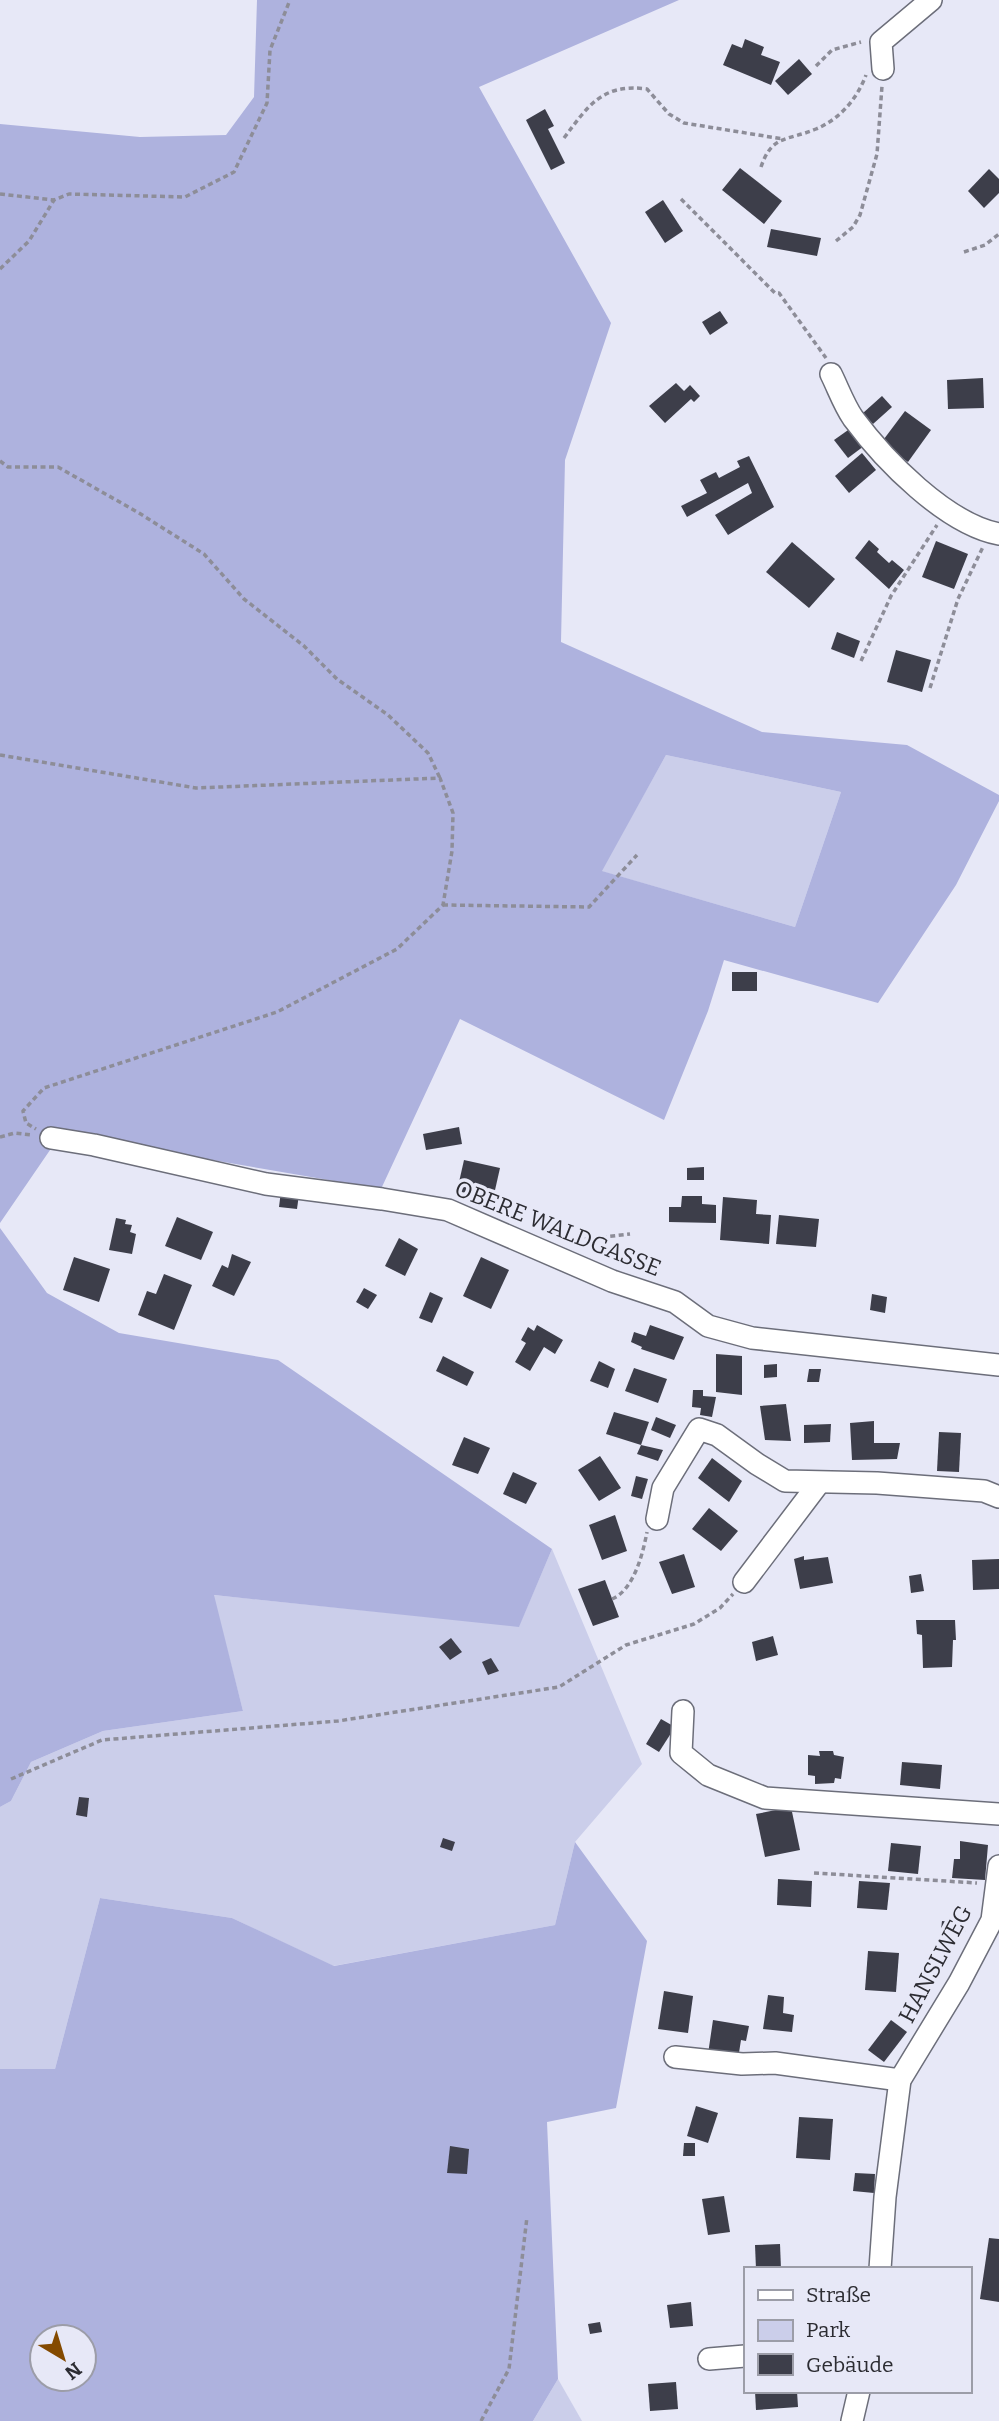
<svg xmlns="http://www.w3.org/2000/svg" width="999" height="2421" viewBox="0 0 999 2421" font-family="Bitter,serif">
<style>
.green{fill:#cbceea}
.forest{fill:#aeb2de;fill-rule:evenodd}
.building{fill:#3d3e4a}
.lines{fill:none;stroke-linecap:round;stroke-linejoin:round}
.minor-casing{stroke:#6c6e7a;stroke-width:24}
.path{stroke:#8d8d98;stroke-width:3.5;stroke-dasharray:5 3.5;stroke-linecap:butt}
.minor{stroke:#fff;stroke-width:21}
.labels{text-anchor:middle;stroke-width:7;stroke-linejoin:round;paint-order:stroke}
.street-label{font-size:23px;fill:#2c2c32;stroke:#e7e8f7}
</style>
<rect width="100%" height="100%" fill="#e7e8f7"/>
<g class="green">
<polygon points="666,755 841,792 795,927 601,871"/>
<polygon points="552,1549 642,1764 575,1842 555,1925 333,1966 232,1918 100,1898 55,2069 0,2069 0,1807 11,1801 31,1762 103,1731 243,1711 213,1595 519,1626"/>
<polygon points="558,2379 582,2421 533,2421"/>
</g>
<g class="forest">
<path d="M257 0H679L479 87 611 323 565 460 561 642 762 732 907 745 999 795V801L956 885 878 1003 724 960 708 1011 664 1120 460 1019 381 1189 61 1134 0 1223V124L140 137 226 135 254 97ZM666 755 841 792 795 927 602 871Z"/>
<polygon points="0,1228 47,1293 119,1333 278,1360 552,1549 519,1627 214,1595 243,1711 103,1731 31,1762 11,1801 0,1807"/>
<path d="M575 1842 647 1941 616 2108 547 2122 558 2379 533 2421H0V2069H55L100 1898 232 1918 334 1966 555 1925ZM42 2337H84V2379H42Z"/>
</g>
<g class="building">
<polygon points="745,39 764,47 761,55 780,62 771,85 723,65 732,44 742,48"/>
<polygon points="799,59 812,74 788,95 775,81"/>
<polygon points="545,109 554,126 548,129 565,163 551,170 526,120"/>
<polygon points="740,168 782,201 764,224 722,190"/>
<polygon points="989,169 999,179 999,193 984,208 968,191"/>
<polygon points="663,200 683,231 665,243 645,212"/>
<polygon points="771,229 821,238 817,256 767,247"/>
<polygon points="720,311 728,323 710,335 702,322"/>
<polygon points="983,378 984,408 948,409 947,380"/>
<polygon points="676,383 684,391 690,385 700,396 694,402 691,399 665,423 649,406"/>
<polygon points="882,396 892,407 873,424 863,413"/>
<polygon points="905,411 931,430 908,462 881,443"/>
<polygon points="851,428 864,446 848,458 834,440"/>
<polygon points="862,453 876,470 849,493 835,476"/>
<polygon points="749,456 774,507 728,535 715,515 752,493 748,483 687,517 681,506 707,493 700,480 716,472 719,478 740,467 737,461"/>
<polygon points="869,540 879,549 877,552 889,563 892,560 904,570 889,589 855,558"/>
<polygon points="936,541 968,554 954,589 922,577"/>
<polygon points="792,542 835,579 809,608 766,572"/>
<polygon points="837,632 860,641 854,658 831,649"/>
<polygon points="896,650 931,660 922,692 887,682"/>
<rect x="732" y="972" width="25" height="19"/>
<polygon points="459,1127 462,1144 426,1150 423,1134"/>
<polygon points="464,1160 500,1168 493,1199 457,1191"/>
<polygon points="704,1167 704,1180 687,1180 687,1168"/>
<polygon points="281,1191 299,1194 297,1209 279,1207"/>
<polygon points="682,1196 702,1196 702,1204 716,1205 716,1223 669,1222 669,1207 681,1207"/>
<polygon points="723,1197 757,1200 756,1214 771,1215 769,1244 720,1240"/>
<polygon points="779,1215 819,1219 816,1247 776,1244"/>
<polygon points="177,1217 213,1232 201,1260 165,1246"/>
<polygon points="116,1218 126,1220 125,1224 132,1225 130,1232 136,1234 132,1254 109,1250"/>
<polygon points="399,1238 418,1249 405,1276 385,1266"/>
<polygon points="232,1254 251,1262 234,1296 212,1286 222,1265 228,1268"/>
<polygon points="74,1257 110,1269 99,1302 63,1290"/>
<polygon points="481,1257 509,1270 491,1309 463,1296"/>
<polygon points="164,1274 192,1285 174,1330 138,1315 147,1291 156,1294"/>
<polygon points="364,1288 377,1295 368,1309 356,1302"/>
<polygon points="430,1292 443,1298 432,1323 419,1318"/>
<polygon points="872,1294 887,1297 885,1313 870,1310"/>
<polygon points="537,1325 563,1340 555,1354 544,1347 530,1371 515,1362 526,1343 521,1340 528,1327 534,1331"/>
<polygon points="650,1325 684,1337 674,1360 641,1349 642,1347 631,1342 634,1332 646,1336"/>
<polygon points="716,1354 742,1356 742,1395 716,1392"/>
<polygon points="443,1356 474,1372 467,1386 436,1371"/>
<polygon points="599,1361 615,1369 608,1388 590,1381"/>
<polygon points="777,1364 777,1377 764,1378 764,1365"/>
<polygon points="634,1368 667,1379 658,1403 625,1391"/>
<polygon points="809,1369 821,1369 819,1382 807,1382"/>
<polygon points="693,1390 703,1390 703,1396 716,1397 712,1417 700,1415 701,1408 692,1407"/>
<polygon points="786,1404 791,1441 765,1440 760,1406"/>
<polygon points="614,1412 649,1422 641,1445 606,1434"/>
<polygon points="656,1417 676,1425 670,1438 651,1430"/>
<polygon points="874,1421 874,1443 900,1443 897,1459 852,1460 850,1423"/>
<polygon points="831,1424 830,1442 804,1443 804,1425"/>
<polygon points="939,1432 961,1433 959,1472 937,1471"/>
<polygon points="464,1437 490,1448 478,1474 452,1465"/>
<polygon points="641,1445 663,1450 658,1461 637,1454"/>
<polygon points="600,1456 621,1488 599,1501 578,1470"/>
<polygon points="712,1458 742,1481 729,1502 698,1478"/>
<polygon points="513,1472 537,1483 526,1504 503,1494"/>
<polygon points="636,1476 648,1479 642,1499 631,1496"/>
<polygon points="709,1508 738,1531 721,1551 692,1529"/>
<polygon points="615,1515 627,1551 602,1560 589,1525"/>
<polygon points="684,1554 695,1587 672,1594 659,1562"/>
<polygon points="804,1556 804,1560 828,1557 833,1583 800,1589 794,1559"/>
<polygon points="999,1559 999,1589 973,1590 972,1560"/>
<polygon points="921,1574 924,1591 911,1593 909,1576"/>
<polygon points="605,1580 619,1617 593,1626 578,1589"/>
<polygon points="916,1620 955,1620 956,1640 953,1640 952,1667 923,1668 922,1635 917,1634"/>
<polygon points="773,1636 778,1655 756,1661 752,1642"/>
<polygon points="451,1638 462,1652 450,1660 439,1647"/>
<polygon points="491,1658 499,1671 488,1675 482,1662"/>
<polygon points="661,1719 675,1727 659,1752 646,1744"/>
<polygon points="819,1751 833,1751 834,1755 844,1757 841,1779 835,1778 834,1783 815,1784 815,1776 808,1775 808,1755 820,1756"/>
<polygon points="902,1762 942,1765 940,1789 900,1785"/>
<polygon points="79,1797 89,1798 87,1817 76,1815"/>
<polygon points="791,1807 800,1850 765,1857 756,1814"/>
<polygon points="443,1838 455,1842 452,1851 440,1847"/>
<polygon points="960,1841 988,1845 985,1880 952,1878 954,1859 960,1859"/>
<polygon points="891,1843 921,1846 918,1874 888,1871"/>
<polygon points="778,1879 812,1881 811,1907 777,1905"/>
<polygon points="859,1881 890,1883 887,1910 857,1908"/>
<polygon points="942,1921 966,1923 965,1932 941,1930"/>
<polygon points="868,1951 899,1953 896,1992 865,1990"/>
<polygon points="664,1991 693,1996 688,2033 658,2029"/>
<polygon points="768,1995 784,1997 783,2013 794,2015 792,2032 763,2029"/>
<polygon points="713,2020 749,2026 746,2041 741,2040 738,2059 708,2054"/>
<polygon points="891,2020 907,2032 884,2062 868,2050"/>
<polygon points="696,2106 718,2113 708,2143 687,2136"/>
<polygon points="799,2117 833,2119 830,2160 796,2158"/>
<polygon points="684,2143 695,2143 695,2156 683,2156"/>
<polygon points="450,2146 469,2149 467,2174 447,2173"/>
<polygon points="855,2173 875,2174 874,2193 853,2191"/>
<polygon points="724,2196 730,2232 708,2235 702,2199"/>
<polygon points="989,2238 999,2239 999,2302 980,2299"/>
<polygon points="780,2244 781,2269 756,2269 755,2245"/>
<polygon points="691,2302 693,2326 670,2328 667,2305"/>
<polygon points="600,2322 602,2332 590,2334 588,2324"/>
<polygon points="676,2382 678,2409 650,2411 648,2384"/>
<polygon points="755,2391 797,2391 798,2407 756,2410"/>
</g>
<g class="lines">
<defs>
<g id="minor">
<polyline points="883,69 881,42 931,0"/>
<path d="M831 374C838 388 844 405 853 418 884 460 946 524 999 534"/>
<polyline points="51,1138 94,1145 266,1184 382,1199 448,1210 612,1281 675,1302 708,1326 752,1338 999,1365"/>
<polyline points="657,1519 663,1488 699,1429 717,1435 757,1464 785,1481 877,1483 984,1491 999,1497"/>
<polyline points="744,1582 819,1483"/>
<polyline points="683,1711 681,1753 708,1775 765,1798 999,1814"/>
<polyline points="675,2057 742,2064 775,2063 900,2080"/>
<polyline points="880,2269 885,2197 900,2080 959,1983 992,1920 999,1866"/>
<polyline points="709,2359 745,2356"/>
<polyline points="852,2421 859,2391"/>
</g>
</defs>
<use href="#minor" class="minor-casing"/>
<g class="path">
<polyline points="816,66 832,50 861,42"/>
<path d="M564 138C588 106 602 83 647 89L669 114 684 123 783 139"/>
<path d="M761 167C772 134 788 141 816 129 840 119 857 99 866 75"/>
<polyline points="0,194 54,200"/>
<polyline points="681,199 775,293 779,293 826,358"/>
<polyline points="836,241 853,227 860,215 877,154 882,86"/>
<polyline points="964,252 985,245 999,234"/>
<polyline points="0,269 29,241 54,200 69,194 185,197 234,172 267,103 270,50 290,0"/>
<polyline points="0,461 8,467 58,467 139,513 204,554 244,599 304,646 337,679 388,715 428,753 440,778"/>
<polyline points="861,661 891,596 937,525"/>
<polyline points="930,688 958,599 983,547"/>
<polyline points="0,755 196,788 440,778 453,813 452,851 443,905 397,949 277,1012 44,1088 23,1111 26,1123 36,1129"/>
<polyline points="443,905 589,907 637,855"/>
<polyline points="0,1137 15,1133 32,1135"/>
<polyline points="568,1241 630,1234"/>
<path d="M612 1599C634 1590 643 1553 647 1532"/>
<polyline points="11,1779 102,1740 338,1721 559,1687 626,1645 694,1624 720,1608 733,1594"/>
<polyline points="814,1873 977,1883"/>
<polyline points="481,2421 509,2369 527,2217"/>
</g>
<use href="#minor" class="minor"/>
</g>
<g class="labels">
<g class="street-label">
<text transform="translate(558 1228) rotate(22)" y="8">OBERE WALDGASSE</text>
<text transform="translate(935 1964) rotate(-62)" y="8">HANSLWEG</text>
</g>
</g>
<rect x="744" y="2267" width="228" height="126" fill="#e7e8f7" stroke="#9c9da8" stroke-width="2"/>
<rect x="758" y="2290" width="35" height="10" fill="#ffffff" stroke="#9c9da8" stroke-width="2"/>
<text x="806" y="2302" font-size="21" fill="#2c2c32">Straße</text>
<rect x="758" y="2320" width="35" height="21" fill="#cbceea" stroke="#9c9da8" stroke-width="2"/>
<text x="806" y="2337" font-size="21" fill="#2c2c32">Park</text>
<rect x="758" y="2354" width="35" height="21" fill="#3d3e4a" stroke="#9c9da8" stroke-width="2"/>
<text x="806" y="2372" font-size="21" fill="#2c2c32">Gebäude</text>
<g transform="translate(63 2358) rotate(142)"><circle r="33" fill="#e7e8f7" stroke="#9c9da8" stroke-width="2"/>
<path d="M0-5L12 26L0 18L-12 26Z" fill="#844a00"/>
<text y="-10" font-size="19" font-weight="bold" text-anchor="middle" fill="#2c2c32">N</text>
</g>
</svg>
